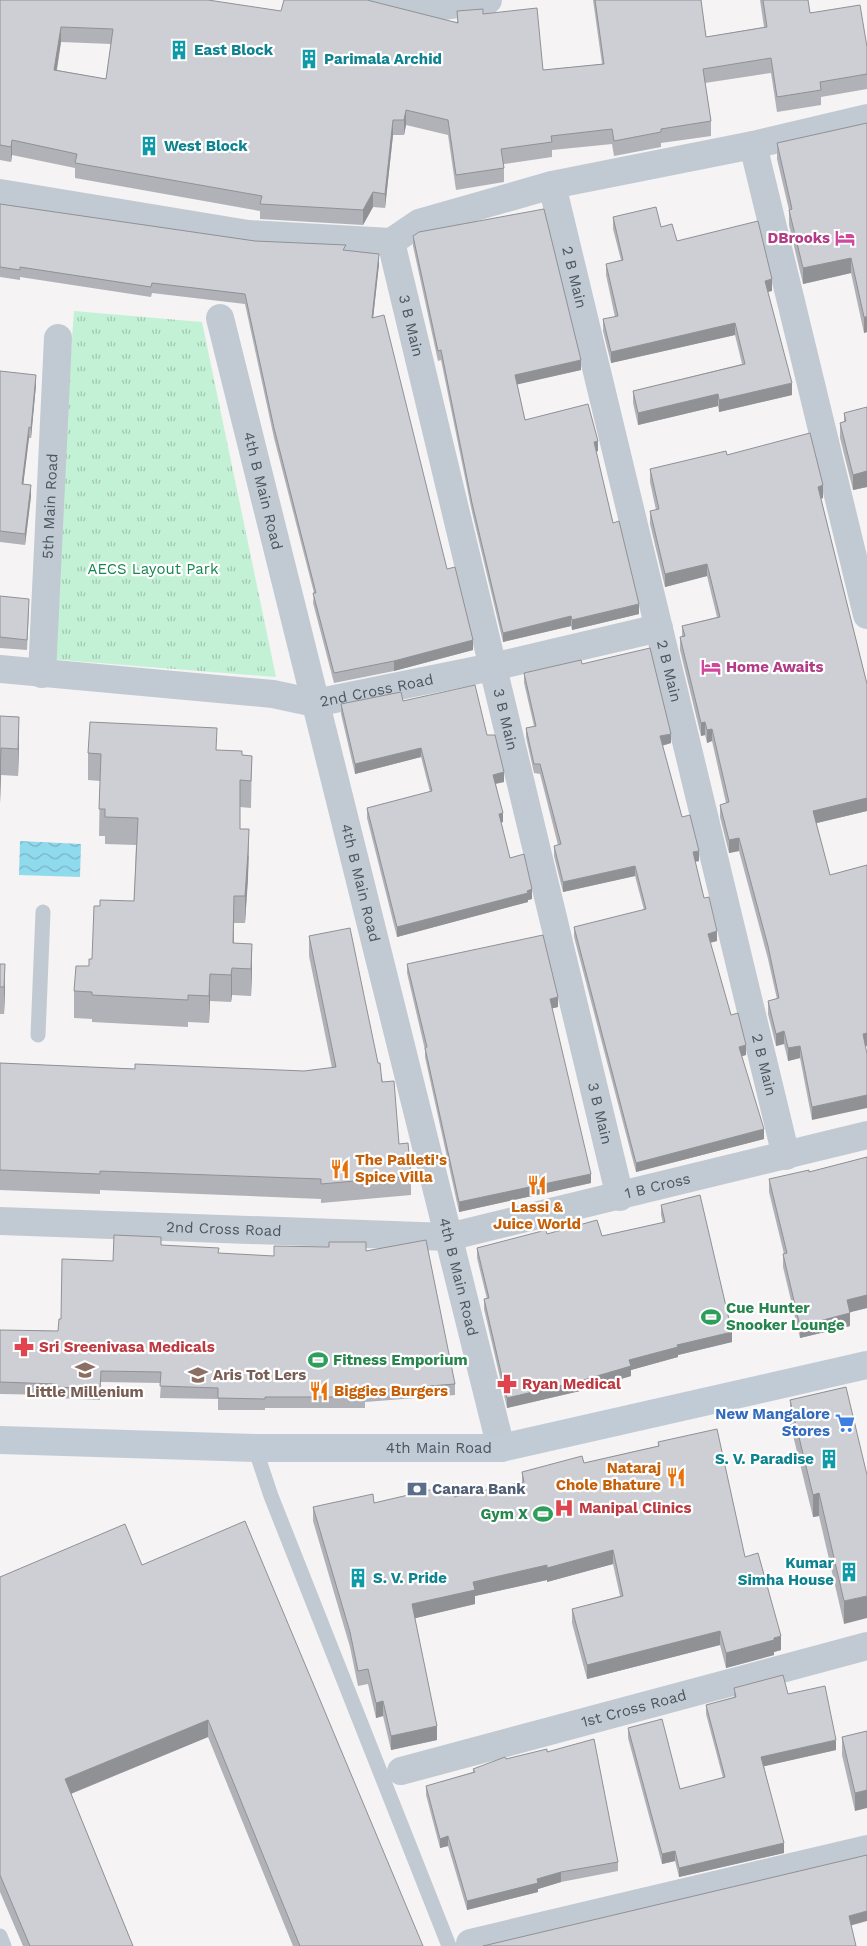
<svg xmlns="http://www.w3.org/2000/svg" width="867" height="1946" viewBox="0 0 867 1946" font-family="'Work Sans',sans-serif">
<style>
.park{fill:url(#park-tufts)}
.water{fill:url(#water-waves)}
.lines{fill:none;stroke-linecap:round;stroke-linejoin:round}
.lane{stroke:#c1cad2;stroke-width:15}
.street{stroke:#c1cad2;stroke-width:28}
.secondary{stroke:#c1cbd6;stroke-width:28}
.wall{fill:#b0b2b7;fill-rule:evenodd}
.shaded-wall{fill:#909195}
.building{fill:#cdcfd5;stroke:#909195;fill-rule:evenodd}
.labels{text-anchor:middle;stroke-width:4.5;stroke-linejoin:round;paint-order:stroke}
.culture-label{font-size:15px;font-weight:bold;fill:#0d838f;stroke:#fff;text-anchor:start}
.hotel-label{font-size:15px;font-weight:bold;fill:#b23c85;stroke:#fff;text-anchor:end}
.street-label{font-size:15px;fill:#4a5661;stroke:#fff}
.park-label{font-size:15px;fill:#17864f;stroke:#fff}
.food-label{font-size:15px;font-weight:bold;fill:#c56008;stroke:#fff;text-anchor:start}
.leisure-label{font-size:15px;font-weight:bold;fill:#27864d;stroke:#fff;text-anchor:start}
.health-label{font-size:15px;font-weight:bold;fill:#be3a42;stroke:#fff;text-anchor:start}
.education-label{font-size:15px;font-weight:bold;fill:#785e54;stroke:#fff;text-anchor:start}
.shop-label{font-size:15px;font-weight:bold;fill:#366cbe;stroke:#fff;text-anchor:end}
.service-label{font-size:15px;font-weight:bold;fill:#4e5e75;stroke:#fff;text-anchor:start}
</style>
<defs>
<pattern id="park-tufts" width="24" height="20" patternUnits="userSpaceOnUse" patternTransform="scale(1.25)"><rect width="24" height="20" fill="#c3f1d5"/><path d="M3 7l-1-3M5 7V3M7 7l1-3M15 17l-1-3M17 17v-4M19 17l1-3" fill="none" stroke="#a0c6b0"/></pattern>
<pattern id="water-waves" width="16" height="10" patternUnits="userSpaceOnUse" patternTransform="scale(1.25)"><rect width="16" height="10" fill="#90daee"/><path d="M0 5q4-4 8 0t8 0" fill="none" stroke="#78b4c4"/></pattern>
</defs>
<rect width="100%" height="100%" fill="#f5f3f3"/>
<polygon class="park" points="74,311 202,322 276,677 49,659"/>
<polygon class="water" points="20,841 81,844 80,877 19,875"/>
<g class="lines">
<g class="lane">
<polyline points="38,1035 43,912"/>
<polyline points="255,1448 271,1496 449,1946"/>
<polyline points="0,1936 4,1946"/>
</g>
<g class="street">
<polyline points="383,0 435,7 488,0"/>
<polyline points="753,145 867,615"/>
<path id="s1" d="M552 185 786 1156"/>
<polyline points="0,193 248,234 391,242"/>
<path id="s2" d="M391 242 620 1197"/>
<polyline points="391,242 419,223 552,185 753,145 867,118"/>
<path id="s3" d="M220 318 501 1448"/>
<path id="s4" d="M0 669 273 694 315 703 492 667 659 628"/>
<path id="s5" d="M42 674 58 338"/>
<path id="s6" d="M0 1221 448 1237 867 1135"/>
<path id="s7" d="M401 1771 867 1646"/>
<polyline points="470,1943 867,1849"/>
</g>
<path class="secondary" id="s8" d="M0 1440 255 1448H501L867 1365"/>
</g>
<g class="wall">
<path d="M0 0 281 11 457 22V11L483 14 543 70 602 64 593 0H701L706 37 764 27 760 0H808L810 13 867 47V89L821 97V105L777 112 771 73 705 83 711 121V136L661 143V147L614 156 612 144 552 150V157L504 164V182L456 190 448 135 406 125 404 135H393L385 208 373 207 363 225 260 219V211L75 178V168L12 155 11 162 0 160ZM61 42 111 44 106 79 57 70Z"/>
<polygon points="867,123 867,332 864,333 851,273 803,284 789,225 789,210 777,159 777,143"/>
<polygon points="0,204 255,241 346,251 379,264 373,318 447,569 473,650 394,671 334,683 313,603 314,593 274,438 245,304 152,293 151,297 20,277 20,280 0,277"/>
<polygon points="613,217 661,227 677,241 772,291 768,292 792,395 719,412 718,406 638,425 633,403 633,391 742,364 735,335 611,363 603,331 603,319 615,317 606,275 606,264 621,260 613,229"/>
<polygon points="413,236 581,370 517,384 525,420 598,451 596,452 613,523 639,614 572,630 571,626 503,642 472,512 441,360 438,361 413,246"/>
<polygon points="0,371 36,385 31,438 29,438 23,484 31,496 25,545 0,542"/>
<polygon points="867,407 867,487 853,490 840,438 840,423 844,422 844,413"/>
<polygon points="727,455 823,498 821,499 867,684 867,811 816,823 830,875 867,865 867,1046 865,1046 812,1120 800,1058 788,1061 784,1044 776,1046 768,1014 768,1001 777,999 768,959 739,851 729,853 720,817 720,805 726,803 712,741 707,743 705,735 701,736 680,650 680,637 682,637 682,626 717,617 707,576 665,587 650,524 650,511 656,510 650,482 650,469"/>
<polygon points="0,596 29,610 27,650 0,648"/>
<polygon points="582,664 671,743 662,746 682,817 699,861 695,862 704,898 717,941 710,943 731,1015 746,1055 741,1056 764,1139 636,1172 574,937 574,927 644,910 635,876 563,892 554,856 554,846 558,845 540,774 534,773 526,737 526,728 534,726 524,683 524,673"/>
<polygon points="403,701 487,735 504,782 496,784 503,822 501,823 510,858 532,899 528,900 528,902 397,937 367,818 367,808 430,792 421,757 355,774 341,714 341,704"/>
<polygon points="0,716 19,744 18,776 1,775 0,803"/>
<polygon points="217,750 242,755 252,756 251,808 240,807 240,829 249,857 245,923 234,923 234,943 252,944 252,971 251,996 232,995 231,1002 210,1001 209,1023 188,1022 188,1027 92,1022 92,1019 74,1018 74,991 89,966 92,959 100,906 134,901 136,845 105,844 105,836 99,836 100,781 88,780 88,753"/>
<polygon points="309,936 378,1063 399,1144 411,1176 411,1195 321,1203 321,1199 100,1190 100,1194 0,1190 0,1063 135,1069 304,1071 332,1068 309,956"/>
<polygon points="0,964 5,991 4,1014 0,1014"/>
<polygon points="407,964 558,1007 552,1008 591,1183 459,1212 425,1057 425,1050 407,973"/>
<polygon points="867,1157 867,1308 850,1312 850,1326 800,1338 783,1267 783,1254 784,1254 769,1192 769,1179 809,1172"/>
<polygon points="661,1205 732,1342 678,1355 678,1357 631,1370 631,1376 580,1391 507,1408 484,1309 484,1299 487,1299 477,1258 477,1248 547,1234 602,1236 663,1223 661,1215"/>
<polygon points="161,1245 219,1254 274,1256 366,1251 455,1384 455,1395 365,1402 365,1408 265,1408 265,1410 218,1410 218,1399 160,1398 161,1383 101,1382 100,1400 56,1398 56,1395 0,1394 0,1330 58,1331 61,1319 113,1261"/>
<polygon points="846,1387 844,1624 819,1516 813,1517 790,1423 790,1400"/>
<polygon points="658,1442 745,1557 781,1650 774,1652 774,1655 726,1668 720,1645 587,1679 572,1623 572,1609 620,1596 613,1564 547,1582 547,1580 475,1596 475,1604 415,1618 437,1740 391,1750 383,1716 376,1718 368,1684 358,1686 350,1647 313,1521 313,1507 454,1497 522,1482 522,1472 584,1463 658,1446"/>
<polygon points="142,1565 423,1946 293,1946 208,1737 71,1794 133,1946 23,1946 0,1892 0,1577"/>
<polygon points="734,1688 788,1694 836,1750 764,1766 784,1853 679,1877 675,1861 662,1864 628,1738 628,1728 680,1789 723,1778 706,1714 706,1705 734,1697"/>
<polygon points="867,1731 855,1811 842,1755 842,1737"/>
<polygon points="547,1752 618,1862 618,1871 561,1882 538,1889 538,1892 467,1910 448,1846 440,1848 426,1795 426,1786 473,1772 473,1769 506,1759"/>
</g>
<g class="shaded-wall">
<polygon points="61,27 61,42 54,85 54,70"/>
<polygon points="406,110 406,125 404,135 404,120"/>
<polygon points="393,120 393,135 385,208 385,194"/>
<polygon points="12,140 12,155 11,162 11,147"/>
<polygon points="373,192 373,207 363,225 363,210"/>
<polygon points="379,254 379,264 372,328 372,318"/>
<polygon points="851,258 851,273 803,284 803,268"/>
<polygon points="772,279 772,291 765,292 765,281"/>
<polygon points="864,317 867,317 867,332 864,333"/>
<polygon points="735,323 735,335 611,363 611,352"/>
<polygon points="581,360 581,370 515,385 515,375"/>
<polygon points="36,375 36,385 31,438 31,428"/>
<polygon points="792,383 792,395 719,412 719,400"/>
<polygon points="718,394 718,406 638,425 638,413"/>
<polygon points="29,427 29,438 22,495 22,484"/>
<polygon points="598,441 598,451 594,452 594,442"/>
<polygon points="867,471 867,487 853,490 853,475"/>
<polygon points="31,485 31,496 25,545 25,534"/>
<polygon points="823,485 823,498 818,499 818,487"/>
<polygon points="707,564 707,576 665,587 665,574"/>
<polygon points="639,604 639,614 572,630 572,620"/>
<polygon points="571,616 571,626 503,642 503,633"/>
<polygon points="473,640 473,650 394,671 394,661"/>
<polygon points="19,717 19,744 18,776 18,749"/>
<polygon points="705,722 705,735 701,736 701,723"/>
<polygon points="712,729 712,741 707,743 707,730"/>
<polygon points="671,734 671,743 660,746 660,736"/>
<polygon points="1,748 1,775 0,803 0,776"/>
<polygon points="421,748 421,757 355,774 355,764"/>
<polygon points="504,772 504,782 493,784 493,775"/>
<polygon points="867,798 867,811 813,824 813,811"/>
<polygon points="503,813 503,822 499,823 499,814"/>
<polygon points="249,829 248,879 245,923 245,896"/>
<polygon points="739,838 739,851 729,853 729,840"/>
<polygon points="699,851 699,861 693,862 693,852"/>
<polygon points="635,866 635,876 563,892 563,882"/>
<polygon points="532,889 532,899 528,900 528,902 397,937 397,927"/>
<polygon points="234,896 234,923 233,970 233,943"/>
<polygon points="717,931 717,941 708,943 708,934"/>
<polygon points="252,944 252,971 251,996 251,969"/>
<polygon points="5,964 5,991 4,1014 4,987"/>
<polygon points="232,968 232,995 231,1002 231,975"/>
<polygon points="210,974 210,1001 209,1023 209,996"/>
<polygon points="558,997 558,1007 550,1009 550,999"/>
<polygon points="784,1031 784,1044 776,1046 776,1034"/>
<polygon points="867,1033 867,1046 863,1047 863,1034"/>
<polygon points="746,1045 746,1055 739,1057 739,1047"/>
<polygon points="800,1046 800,1058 788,1061 788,1048"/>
<polygon points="867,1095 867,1108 812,1120 812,1107"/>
<polygon points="764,1129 764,1139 636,1172 636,1163"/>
<polygon points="591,1174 591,1183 459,1212 459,1202"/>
<polygon points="867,1295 867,1308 847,1313 847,1300"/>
<polygon points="850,1313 850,1326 800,1338 800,1326"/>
<polygon points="732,1332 732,1342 678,1355 678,1357 631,1370 631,1376 580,1391 507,1408 507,1398 677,1345"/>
<polygon points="819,1493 819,1516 813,1517 813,1495"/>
<polygon points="613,1550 613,1564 547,1582 547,1568"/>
<polygon points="547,1565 547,1580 475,1596 475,1604 412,1619 412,1604 473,1582"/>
<polygon points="867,1596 867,1618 844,1624 844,1601"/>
<polygon points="720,1631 720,1645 587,1679 587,1665"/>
<polygon points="781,1636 781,1650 774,1652 774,1655 726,1668 726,1653"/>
<polygon points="383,1701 383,1716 376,1718 376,1703"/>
<polygon points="208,1720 208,1737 65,1796 65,1779"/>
<polygon points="437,1726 437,1740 391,1750 391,1736"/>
<polygon points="836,1740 836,1750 761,1767 761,1757"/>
<polygon points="867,1790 867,1808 855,1811 855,1793"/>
<polygon points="448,1836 448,1846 440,1848 440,1839"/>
<polygon points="784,1843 784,1853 679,1877 679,1868"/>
<polygon points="675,1851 675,1861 662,1864 662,1854"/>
<polygon points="561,1872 561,1882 538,1889 538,1892 467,1910 467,1901"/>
<polygon points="867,1911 867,1921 849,1926 849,1916"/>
</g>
<g class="building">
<path d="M0 0H208L281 11 284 0H367L458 23 457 11 483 9V14L537 8 543 70 604 64 595 0H701L706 37 767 27 763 0H808L810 13 860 5 867 47V74L820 82 821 90 777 97 771 58 703 69 711 121 661 129V132L614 141 612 129 551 136 552 142 501 149 504 168 456 175 448 120 406 110 404 120H393L385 194 373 192 363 210 260 204 262 196 75 163 77 154 12 140 11 147 0 145ZM61 27 113 29 106 79 54 70Z"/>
<polygon points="867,123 867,317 864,317 851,258 803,268 789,210 792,209 777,143"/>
<polygon points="0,204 255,241 346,245 343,250 379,254 372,318 384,315 447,569 455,567 473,640 394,661 334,673 313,593 316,593 274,428 245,294 152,283 151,287 20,267 20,270 0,267"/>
<polygon points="656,207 661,227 672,224 677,241 758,221 772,279 765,281 792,383 719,400 718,394 638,413 633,391 745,364 735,323 611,352 603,319 618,316 606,264 623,260 613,217"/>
<polygon points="544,209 581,360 515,375 525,420 588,404 598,441 594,442 613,523 619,521 639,604 572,620 571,616 503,633 472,503 441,350 438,351 413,236 419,232"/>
<polygon points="0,371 36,375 31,428 29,427 22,484 31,485 25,534 0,531"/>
<polygon points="867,407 867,471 853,475 840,423 846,421 844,413"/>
<polygon points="810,433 823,485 818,487 867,684 867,798 813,811 830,875 867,865 867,1033 863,1034 867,1054 867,1095 812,1107 800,1046 788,1048 784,1031 776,1034 768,1001 779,998 768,946 739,838 729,840 720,805 729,802 712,729 707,730 705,722 701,723 680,637 685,636 682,626 720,617 707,564 665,574 650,511 659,509 650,469 726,451 727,455"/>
<polygon points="0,596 29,599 27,640 0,637"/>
<polygon points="650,648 671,734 660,736 682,817 690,815 699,851 693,852 704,898 709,897 717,931 708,934 731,1015 738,1013 746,1045 739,1047 764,1129 636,1163 574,927 646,909 635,866 563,882 554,846 561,844 540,764 534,764 526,728 536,726 524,673 581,660 582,664"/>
<polygon points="475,685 487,735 495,735 504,772 493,775 503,813 499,814 510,858 524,854 532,889 527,891 528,893 397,927 367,808 432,791 421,748 355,764 341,704 401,692 403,701"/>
<polygon points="0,716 19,717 18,749 1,748 0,776"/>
<polygon points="90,722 217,728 216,750 242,751 242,755 252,756 251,781 240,780 240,829 249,829 248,852 245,896 234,896 233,943 252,944 251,969 232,968 231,975 210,974 209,996 188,995 188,1000 92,995 92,992 74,991 76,966 89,966 89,959 92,959 94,906 100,906 100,900 134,901 138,818 105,817 105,809 99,809 101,754 88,753"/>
<polygon points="350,928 378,1063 380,1063 382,1082 394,1081 399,1144 408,1143 411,1176 321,1184 321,1179 100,1171 100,1174 0,1170 0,1063 135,1069 135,1064 304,1071 336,1067 309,936"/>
<polygon points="543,935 558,997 550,999 591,1174 459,1202 425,1048 427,1047 407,964"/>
<polygon points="0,964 5,964 4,987 0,987"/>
<polygon points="867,1157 867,1295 847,1300 850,1313 800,1326 783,1254 787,1253 769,1179 809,1170 809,1172"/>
<polygon points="700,1195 732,1332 677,1345 678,1347 629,1360 631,1366 580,1381 507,1398 484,1299 489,1298 477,1248 546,1230 547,1234 597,1220 602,1236 665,1222 661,1205"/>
<polygon points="114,1235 161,1237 161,1245 219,1248 218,1253 274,1256 274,1246 329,1247 329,1242 366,1242 366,1251 426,1240 455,1384 365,1391 365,1397 265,1397 265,1399 218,1398 218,1388 160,1386 161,1372 101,1371 100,1389 56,1387 56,1384 0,1382 0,1330 58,1331 59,1319 61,1319 62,1259 113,1261"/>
<polygon points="846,1387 867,1475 867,1596 844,1601 819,1493 813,1495 790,1400"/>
<polygon points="717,1429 745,1557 758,1553 781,1636 774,1638 774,1640 726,1653 720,1631 587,1665 572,1609 623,1596 613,1550 547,1568 547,1565 473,1582 475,1590 412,1604 437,1726 391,1736 383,1701 376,1703 368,1669 358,1671 350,1632 313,1507 373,1494 374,1503 451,1485 454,1497 524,1482 522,1472 582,1456 584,1463 659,1446 658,1442"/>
<polygon points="245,1521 423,1946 300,1946 208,1720 65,1779 133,1946 30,1946 0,1875 0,1577 125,1524 142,1565"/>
<polygon points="783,1675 788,1694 825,1686 836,1740 761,1757 784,1843 679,1868 675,1851 662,1854 628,1728 662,1719 680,1789 725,1777 706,1705 736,1697 734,1688"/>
<polygon points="867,1731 867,1790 855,1793 842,1737"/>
<polygon points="594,1739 618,1862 561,1872 537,1879 538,1883 467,1901 448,1836 440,1839 426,1786 475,1772 473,1769 505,1757 506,1759 547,1749 547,1752"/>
<polygon points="867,1855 867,1911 849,1916 856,1946 483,1946"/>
</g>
<defs>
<symbol id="building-bare" viewBox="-9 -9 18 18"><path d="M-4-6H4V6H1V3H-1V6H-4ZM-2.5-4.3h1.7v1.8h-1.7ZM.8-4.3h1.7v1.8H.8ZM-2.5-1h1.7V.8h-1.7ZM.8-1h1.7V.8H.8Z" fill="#0f9aa8" stroke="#fff" stroke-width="2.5" paint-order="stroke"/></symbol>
<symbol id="hotel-bare" viewBox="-9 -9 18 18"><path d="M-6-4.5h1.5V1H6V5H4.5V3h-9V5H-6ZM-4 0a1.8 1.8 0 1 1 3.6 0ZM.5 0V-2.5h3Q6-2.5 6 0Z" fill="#d1479c" stroke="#fff" stroke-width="2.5" paint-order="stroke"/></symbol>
<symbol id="restaurant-bare" viewBox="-9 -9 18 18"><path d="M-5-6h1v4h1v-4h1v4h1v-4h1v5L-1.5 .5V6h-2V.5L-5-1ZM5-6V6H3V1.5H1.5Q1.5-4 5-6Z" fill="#e8710a" stroke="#fff" stroke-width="2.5" paint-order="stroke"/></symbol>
<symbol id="stadium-bare" viewBox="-9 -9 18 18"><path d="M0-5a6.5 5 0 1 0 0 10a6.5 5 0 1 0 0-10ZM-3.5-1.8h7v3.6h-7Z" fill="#2e9e5b" stroke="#fff" stroke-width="2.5" paint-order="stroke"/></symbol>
<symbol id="pharmacy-bare" viewBox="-9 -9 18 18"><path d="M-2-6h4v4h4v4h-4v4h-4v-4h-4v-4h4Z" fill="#e0444e" stroke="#fff" stroke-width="2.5" paint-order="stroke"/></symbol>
<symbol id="school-bare" viewBox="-9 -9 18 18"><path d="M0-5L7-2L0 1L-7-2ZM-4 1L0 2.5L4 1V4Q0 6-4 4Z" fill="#8d6e63" stroke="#fff" stroke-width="2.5" paint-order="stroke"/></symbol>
<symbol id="supermarket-bare" viewBox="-9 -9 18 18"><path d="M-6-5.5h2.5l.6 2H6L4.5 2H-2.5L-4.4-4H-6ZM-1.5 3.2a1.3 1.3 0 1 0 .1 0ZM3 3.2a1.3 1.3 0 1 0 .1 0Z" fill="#3f7fe0" stroke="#fff" stroke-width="2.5" paint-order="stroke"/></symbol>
<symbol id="bank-bare" viewBox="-9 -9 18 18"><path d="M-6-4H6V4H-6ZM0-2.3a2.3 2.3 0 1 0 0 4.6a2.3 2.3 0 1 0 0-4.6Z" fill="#5c6f8a" stroke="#fff" stroke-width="2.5" paint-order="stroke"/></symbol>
<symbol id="hospital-bare" viewBox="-9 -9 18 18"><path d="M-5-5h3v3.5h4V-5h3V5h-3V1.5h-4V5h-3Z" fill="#e0444e" stroke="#fff" stroke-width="2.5" paint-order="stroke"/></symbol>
</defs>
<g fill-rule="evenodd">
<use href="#building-bare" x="165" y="36" width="28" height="28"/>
<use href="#building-bare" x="295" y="45" width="28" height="28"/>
<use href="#building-bare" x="135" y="132" width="28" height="28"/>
<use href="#hotel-bare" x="831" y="224" width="28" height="28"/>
<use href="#hotel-bare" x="697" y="653" width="28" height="28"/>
<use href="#restaurant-bare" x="326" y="1155" width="28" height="28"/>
<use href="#restaurant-bare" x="523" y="1171" width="28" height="28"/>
<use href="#stadium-bare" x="697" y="1303" width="28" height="28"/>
<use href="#pharmacy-bare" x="10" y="1333" width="28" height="28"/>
<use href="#stadium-bare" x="304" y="1346" width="28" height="28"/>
<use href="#school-bare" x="71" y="1356" width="28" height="28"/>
<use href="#school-bare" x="184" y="1361" width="28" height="28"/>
<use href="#pharmacy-bare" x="493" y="1370" width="28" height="28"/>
<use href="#restaurant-bare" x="305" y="1377" width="28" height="28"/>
<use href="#supermarket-bare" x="831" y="1409" width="28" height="28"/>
<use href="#building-bare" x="815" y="1445" width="28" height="28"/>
<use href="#restaurant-bare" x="662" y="1463" width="28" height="28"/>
<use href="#bank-bare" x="403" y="1475" width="28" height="28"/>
<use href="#hospital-bare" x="550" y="1494" width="28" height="28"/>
<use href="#stadium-bare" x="529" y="1500" width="28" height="28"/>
<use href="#building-bare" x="835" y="1558" width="28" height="28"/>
<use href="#building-bare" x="344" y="1564" width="28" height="28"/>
</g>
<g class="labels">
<g class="culture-label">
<text x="194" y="55">East Block</text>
<text x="324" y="64">Parimala Archid</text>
<text x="164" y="151">West Block</text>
<text x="814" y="1464" text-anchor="end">S. V. Paradise</text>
<text x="834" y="1568" text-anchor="end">Kumar<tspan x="834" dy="17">Simha House</tspan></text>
<text x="373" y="1583">S. V. Pride</text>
</g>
<g class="hotel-label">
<text x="830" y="243">DBrooks</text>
<text x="726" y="672" text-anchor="start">Home Awaits</text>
</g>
<g class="street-label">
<text dy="5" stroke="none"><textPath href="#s1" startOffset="95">2 B Main</textPath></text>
<text dy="5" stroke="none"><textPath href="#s2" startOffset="86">3 B Main</textPath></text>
<text dy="5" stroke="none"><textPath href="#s3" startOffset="178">4th B Main Road</textPath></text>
<text dy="5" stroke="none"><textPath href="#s5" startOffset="168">5th Main Road</textPath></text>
<text dy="5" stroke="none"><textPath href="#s1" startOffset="500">2 B Main</textPath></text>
<text dy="5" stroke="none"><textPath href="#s4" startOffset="380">2nd Cross Road</textPath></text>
<text dy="5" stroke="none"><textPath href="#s2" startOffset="491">3 B Main</textPath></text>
<text dy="5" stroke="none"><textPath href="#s3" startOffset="582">4th B Main Road</textPath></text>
<text dy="5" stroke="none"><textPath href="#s1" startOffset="905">2 B Main</textPath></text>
<text dy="5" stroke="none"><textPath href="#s2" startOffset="896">3 B Main</textPath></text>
<text dy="5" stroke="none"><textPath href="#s6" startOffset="664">1 B Cross</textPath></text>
<text dy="5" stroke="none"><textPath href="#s6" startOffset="224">2nd Cross Road</textPath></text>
<text dy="5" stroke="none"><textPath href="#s3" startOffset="988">4th B Main Road</textPath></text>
<text dy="5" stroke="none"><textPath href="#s8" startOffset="439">4th Main Road</textPath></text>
<text dy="5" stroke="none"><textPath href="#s7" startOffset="241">1st Cross Road</textPath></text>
</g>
<g class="park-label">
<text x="153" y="574">AECS Layout Park</text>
</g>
<g class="food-label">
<text x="355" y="1165">The Palleti's<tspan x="355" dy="17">Spice Villa</tspan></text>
<text x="537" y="1212" text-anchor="middle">Lassi &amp;<tspan x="537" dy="17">Juice World</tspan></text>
<text x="334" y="1396">Biggies Burgers</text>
<text x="661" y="1473" text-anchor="end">Nataraj<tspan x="661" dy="17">Chole Bhature</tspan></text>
</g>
<g class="leisure-label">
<text x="726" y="1313">Cue Hunter<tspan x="726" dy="17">Snooker Lounge</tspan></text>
<text x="333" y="1365">Fitness Emporium</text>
<text x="528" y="1519" text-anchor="end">Gym X</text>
</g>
<g class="health-label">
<text x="39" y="1352">Sri Sreenivasa Medicals</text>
<text x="522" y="1389">Ryan Medical</text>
<text x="579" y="1513">Manipal Clinics</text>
</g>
<g class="education-label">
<text x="213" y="1380">Aris Tot Lers</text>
<text x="85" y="1397" text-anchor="middle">Little Millenium</text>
</g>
<g class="shop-label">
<text x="830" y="1419">New Mangalore<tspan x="830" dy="17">Stores</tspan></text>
</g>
<g class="service-label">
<text x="432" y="1494">Canara Bank</text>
</g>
</g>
</svg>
